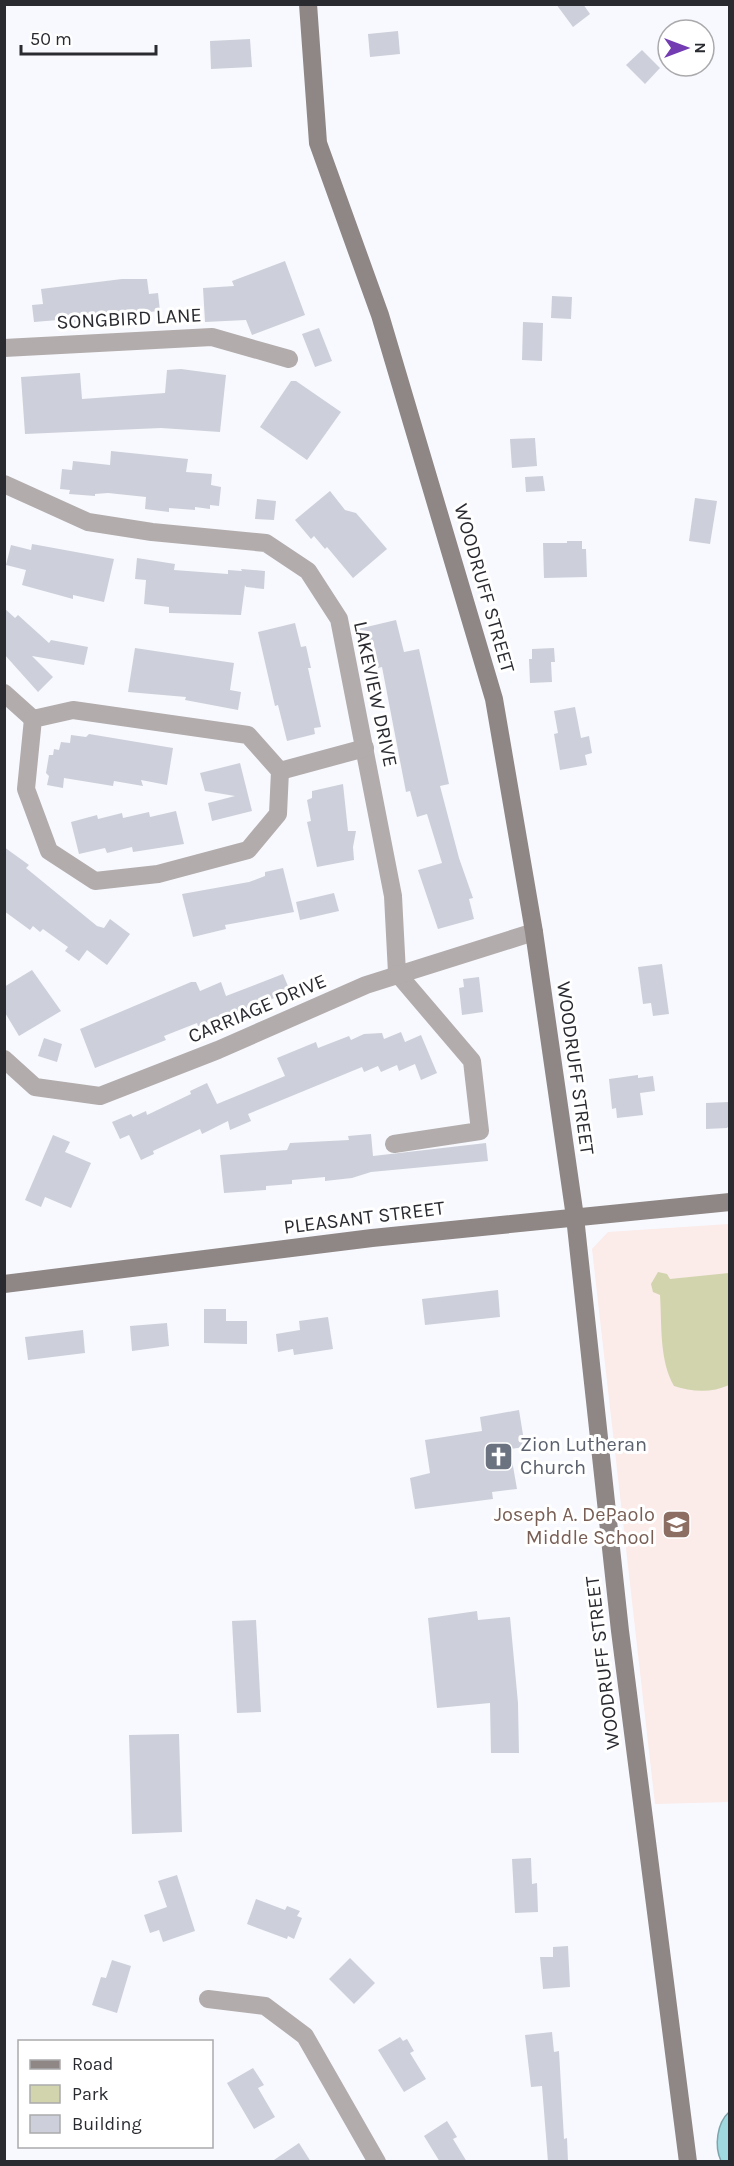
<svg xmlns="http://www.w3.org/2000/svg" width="734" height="2166" viewBox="0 0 734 2166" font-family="Karla,sans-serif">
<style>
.education{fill:#fbebe9}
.green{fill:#d1d4ad}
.water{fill:#a1d9e1;stroke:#7da5ac;stroke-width:1.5}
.building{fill:#cdd0da}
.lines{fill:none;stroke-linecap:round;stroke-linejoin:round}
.street{stroke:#b2acac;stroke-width:18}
.secondary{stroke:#8f8786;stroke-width:18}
.labels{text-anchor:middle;stroke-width:6;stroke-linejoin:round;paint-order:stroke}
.street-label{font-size:20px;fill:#2a2b30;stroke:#fff}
.worship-label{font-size:20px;fill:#5b616d;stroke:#fff;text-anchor:start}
.education-label{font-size:20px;fill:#785e54;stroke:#fff;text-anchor:end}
</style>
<rect width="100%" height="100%" fill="#f8f9fe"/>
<polygon class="education" points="729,1224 729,1802 655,1804 592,1249 608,1232"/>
<path class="green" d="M658 1272 667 1274 670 1279 729 1273V1385C712 1393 692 1392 674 1386 659 1360 662 1324 660 1295L653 1292 651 1284Z"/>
<path class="water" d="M729 2112V2161H721C714 2146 717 2123 729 2112Z"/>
<g class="building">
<polygon points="556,4 583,4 590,14 573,27"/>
<polygon points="398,31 400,54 370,57 368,34"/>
<polygon points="250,39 252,67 211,69 210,41"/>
<polygon points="642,50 660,68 645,84 626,65"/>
<polygon points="285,261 305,315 252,335 246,320 205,322 203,288 234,286 232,281"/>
<polygon points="122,279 147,279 149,294 158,293 160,311 136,313 137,316 58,324 58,320 34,322 32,305 43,304 41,289"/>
<polygon points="552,296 572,297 571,319 551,318"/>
<polygon points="523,322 543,323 542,361 522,360"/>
<polygon points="319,328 332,361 315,367 302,334"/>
<polygon points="181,369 226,375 220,432 161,428 25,434 21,377 80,373 82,399 165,393 167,370"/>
<polygon points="291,381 296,381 341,412 307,460 260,427"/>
<polygon points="535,438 537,466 512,468 510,439"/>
<polygon points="111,451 188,459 186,472 212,474 211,485 221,487 219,506 210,505 210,509 195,507 195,510 169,508 169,512 145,509 146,497 108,493 95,494 95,496 69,494 70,490 60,489 62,469 72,470 73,461 110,465"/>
<polygon points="543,476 545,491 526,492 525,477"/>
<polygon points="330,491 345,510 356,513 387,549 353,578 327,547 325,549 314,536 311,539 295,520"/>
<polygon points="695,498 717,501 710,544 689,541"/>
<polygon points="257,499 276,501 274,520 255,519"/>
<polygon points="567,541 582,541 582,549 586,549 587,577 544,578 543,543 567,543"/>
<polygon points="32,544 114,559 104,602 73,595 73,599 22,585 26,570 6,565 11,545 31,550"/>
<polygon points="137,558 175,564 174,570 228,574 228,570 242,571 241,569 265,571 264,589 246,587 245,585 241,615 169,613 169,607 144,604 146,580 135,579"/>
<polygon points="4,608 15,618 18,615 49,643 51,640 88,647 84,665 32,656 53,677 38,692 4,654"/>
<polygon points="396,620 404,652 419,649 449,784 440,786 459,858 473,898 469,899 474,919 438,929 418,870 442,863 427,814 417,817 410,791 406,792 382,667 378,668 374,645 363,647 358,629"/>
<polygon points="295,623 301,647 306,646 311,668 308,668 321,727 314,728 315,734 287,741 278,705 275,706 258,632"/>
<polygon points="135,648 234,663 230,690 241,692 238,710 185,700 186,697 128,692"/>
<polygon points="554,648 555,662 551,662 552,682 530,683 529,659 532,659 532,649"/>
<polygon points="575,707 581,738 589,736 592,753 585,755 587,765 560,770 554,734 558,733 554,711"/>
<polygon points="89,734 173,748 167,785 141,780 143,786 114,781 113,786 64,778 63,788 47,785 49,776 46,773 49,755 53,755 54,749 59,750 61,742 70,743 71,735 86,737"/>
<polygon points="240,763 252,811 212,821 208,803 235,796 205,791 200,773"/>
<polygon points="343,784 348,831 356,831 353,847 354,860 317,867 307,822 311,821 307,800 312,798 312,791"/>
<polygon points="176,811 184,844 133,852 132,847 107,853 105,848 79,854 71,822 97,815 98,819 122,813 123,818 149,812 150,817"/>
<polygon points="4,847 29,865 26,868 97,926 104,928 110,919 130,934 107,965 87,950 79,961 65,951 68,947 43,929 40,932 33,926 30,930 4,911"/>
<polygon points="283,868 294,912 225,925 226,929 193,937 182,894 249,882 265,876 265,872"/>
<polygon points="334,893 339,911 300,920 296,902"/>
<polygon points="662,964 669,1014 653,1016 651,1003 643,1004 638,967"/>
<polygon points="32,970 61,1011 19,1036 4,1011 4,987"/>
<polygon points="283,974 290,991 214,1025 213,1021 198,1026 197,1023 164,1036 166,1040 95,1068 80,1029 191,982 196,982 200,991 221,982 226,996"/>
<polygon points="479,977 483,1012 462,1015 459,988 464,987 463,979"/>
<polygon points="401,1032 405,1042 421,1035 437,1073 421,1080 415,1064 399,1071 397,1065 381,1072 378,1066 364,1072 362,1067 248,1114 251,1121 230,1130 228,1121 202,1134 200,1129 153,1151 154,1154 141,1160 129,1135 120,1139 112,1122 131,1114 133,1117 146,1111 147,1115 191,1094 190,1091 207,1083 217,1104 285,1076 277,1058 316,1042 318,1048 349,1036 351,1040 364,1034 382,1033 384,1039"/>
<polygon points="44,1038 62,1044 57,1062 38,1056"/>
<polygon points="638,1075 638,1078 653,1076 655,1091 640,1093 643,1115 617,1118 616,1108 612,1109 609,1079"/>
<polygon points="729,1102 729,1126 727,1128 706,1129 706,1103"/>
<polygon points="371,1134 373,1156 486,1143 488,1161 371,1172 352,1178 325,1181 325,1177 292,1180 292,1184 266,1186 266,1190 224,1193 220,1155 287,1150 290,1143 349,1140 348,1136"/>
<polygon points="53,1135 70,1142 65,1152 91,1163 71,1208 45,1197 41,1207 25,1200"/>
<polygon points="498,1290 500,1317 425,1325 422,1299"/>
<polygon points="204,1309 226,1309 226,1321 247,1321 247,1344 204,1343"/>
<polygon points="328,1317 333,1349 294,1355 293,1349 278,1352 276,1334 300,1330 299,1321"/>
<polygon points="167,1323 169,1346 132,1351 130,1326"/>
<polygon points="83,1330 85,1353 28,1360 25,1337"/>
<polygon points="519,1410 525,1447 510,1449 517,1489 492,1492 493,1499 415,1509 410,1478 430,1473 425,1440 482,1431 480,1417"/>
<polygon points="477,1611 478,1620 510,1617 518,1703 519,1753 491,1753 490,1703 437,1708 428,1618"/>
<polygon points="256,1620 261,1712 237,1713 232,1621"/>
<polygon points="179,1734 182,1832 132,1834 129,1735"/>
<polygon points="531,1858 532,1884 537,1883 538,1912 515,1913 512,1859"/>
<polygon points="177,1875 195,1931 163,1942 159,1930 150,1933 144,1915 167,1907 158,1881"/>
<polygon points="256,1899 285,1910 287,1906 300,1911 297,1916 302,1918 294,1939 288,1936 287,1939 247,1924"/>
<polygon points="568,1946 570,1987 543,1989 540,1957 553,1957 553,1947"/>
<polygon points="350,1958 375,1983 354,2004 329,1979"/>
<polygon points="112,1960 131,1966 117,2013 92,2005 101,1977 106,1978"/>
<polygon points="552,2032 554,2052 559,2051 564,2139 567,2138 568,2162 548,2162 542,2086 531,2087 525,2035"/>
<polygon points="400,2037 403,2041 407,2039 414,2051 410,2053 426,2079 404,2092 378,2050"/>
<polygon points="253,2068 264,2085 258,2088 275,2117 254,2129 227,2083"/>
<polygon points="447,2121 457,2137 453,2139 467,2162 440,2162 424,2136"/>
<polygon points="299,2143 311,2162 271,2162"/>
</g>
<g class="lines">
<g class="street">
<polyline points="4,348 212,337 289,359"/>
<polyline points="4,484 88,522 152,532 266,543 308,571 339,619 393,896 397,973 472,1061 480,1131 394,1144"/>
<polyline points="4,693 33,719"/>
<polygon points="73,710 248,735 280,771 278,814 248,850 158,874 95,881 49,851 26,789 33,719"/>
<polyline points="280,771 365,748"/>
<polyline points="4,1059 35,1087 100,1096 218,1050 366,985 534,932"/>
<polyline points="208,1999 265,2006 305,2036 377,2162"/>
</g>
<g class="secondary">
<polyline points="308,4 318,143 380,315 494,699 534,932 575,1217 620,1631 688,2162"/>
<polyline points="4,1284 372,1238 730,1202"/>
</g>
</g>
<defs>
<symbol id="church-square" viewBox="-11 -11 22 22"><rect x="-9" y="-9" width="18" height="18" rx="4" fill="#6b7280" stroke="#fff"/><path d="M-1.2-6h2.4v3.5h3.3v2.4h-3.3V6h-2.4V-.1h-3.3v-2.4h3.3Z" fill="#fff"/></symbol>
<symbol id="school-square" viewBox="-11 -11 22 22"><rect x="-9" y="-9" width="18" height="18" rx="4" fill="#8d6e63" stroke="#fff"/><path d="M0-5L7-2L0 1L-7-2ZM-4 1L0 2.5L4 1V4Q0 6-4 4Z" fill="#fff"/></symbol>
</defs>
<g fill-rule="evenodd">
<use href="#church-square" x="482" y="1440" width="33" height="33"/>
<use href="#school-square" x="660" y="1508" width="33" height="33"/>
</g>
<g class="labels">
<g class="street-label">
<text transform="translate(129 318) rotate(-3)" y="7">SONGBIRD LANE</text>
<text transform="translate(485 588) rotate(74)" y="7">WOODRUFF STREET</text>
<text transform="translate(376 694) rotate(78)" y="7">LAKEVIEW DRIVE</text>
<text transform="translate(257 1008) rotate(-23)" y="7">CARRIAGE DRIVE</text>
<text transform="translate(576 1068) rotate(82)" y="7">WOODRUFF STREET</text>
<text transform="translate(364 1217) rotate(-7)" y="7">PLEASANT STREET</text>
<text transform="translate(602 1663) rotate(-97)" y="7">WOODRUFF STREET</text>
</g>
<g class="worship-label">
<text x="520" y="1451">Zion Lutheran<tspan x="520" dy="23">Church</tspan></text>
</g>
<g class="education-label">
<text x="655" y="1521">Joseph A. DePaolo<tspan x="655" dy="23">Middle School</tspan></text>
</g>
</g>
<rect width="734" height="2166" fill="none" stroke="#2a2b30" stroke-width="12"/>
<rect x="18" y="2040" width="195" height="108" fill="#ffffff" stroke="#aaaaac" stroke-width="1.5"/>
<rect x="30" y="2060" width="30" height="9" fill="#8f8786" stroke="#aaaaac" stroke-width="1.5"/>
<text x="72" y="2070" font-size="18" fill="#2a2b30">Road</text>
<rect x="30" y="2085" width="30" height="18" fill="#d1d4ad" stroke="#aaaaac" stroke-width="1.5"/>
<text x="72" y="2100" font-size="18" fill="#2a2b30">Park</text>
<rect x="30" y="2115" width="30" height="18" fill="#cdd0da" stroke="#aaaaac" stroke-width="1.5"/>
<text x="72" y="2130" font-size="18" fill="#2a2b30">Building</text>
<g transform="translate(686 48) rotate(90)"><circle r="28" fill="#ffffff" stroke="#aaaaac" stroke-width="1.5"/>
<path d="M0-4.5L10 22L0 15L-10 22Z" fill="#733cb2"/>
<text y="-9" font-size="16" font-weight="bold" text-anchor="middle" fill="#2a2b30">N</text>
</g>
<path d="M21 45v9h135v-9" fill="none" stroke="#2a2b30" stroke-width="3"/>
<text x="30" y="45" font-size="18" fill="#2a2b30" stroke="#ffffff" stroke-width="4.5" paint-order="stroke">50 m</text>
</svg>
